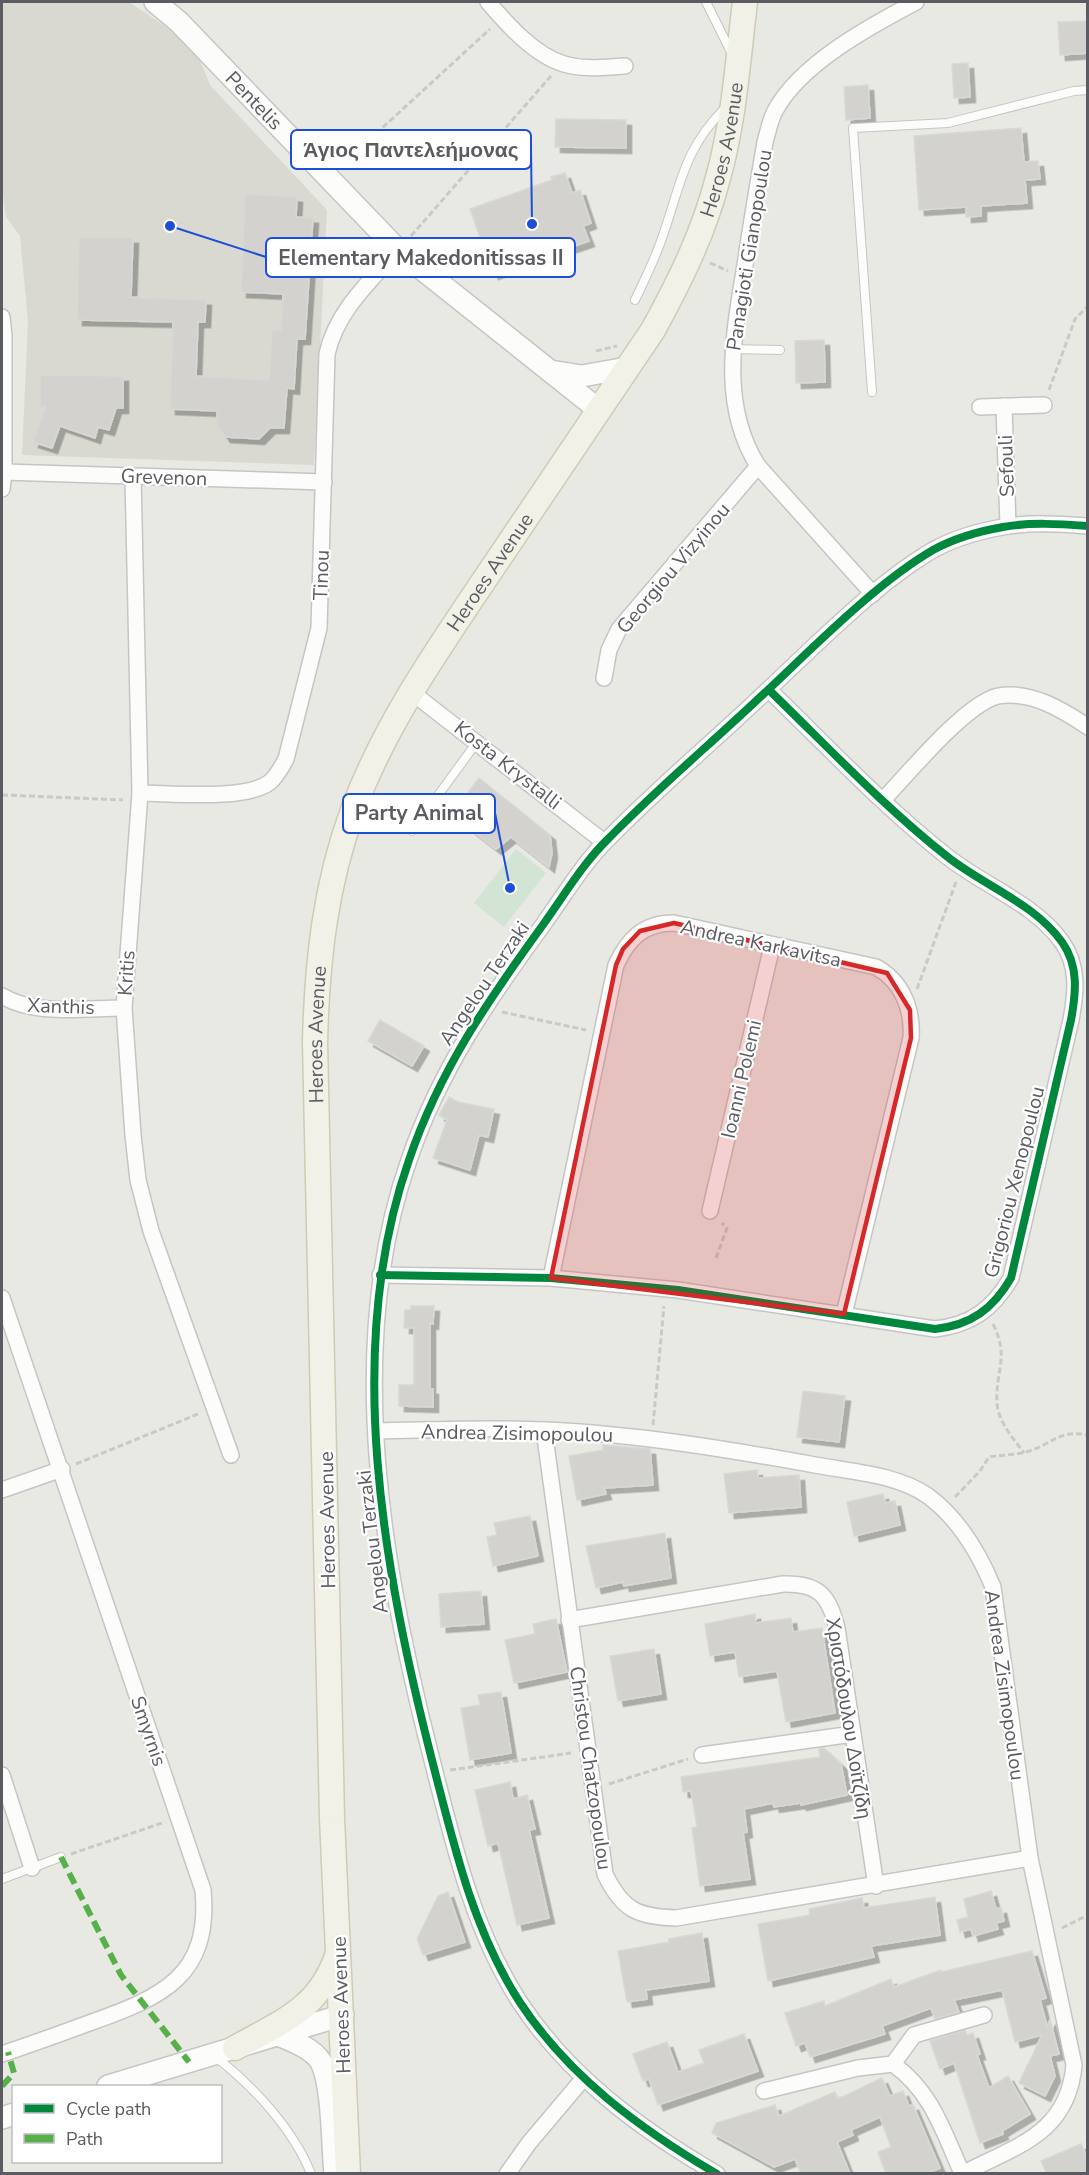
<svg xmlns="http://www.w3.org/2000/svg" width="1089" height="2175" viewBox="0 0 1089 2175" font-family="'Nunito Sans',sans-serif">
<style>
.education{fill:#d9d9d2}
.green{fill:#d2e4d3}
.building{fill:#d3d2cf;stroke:#d8d8d4;stroke-width:1.5;filter:url(#shadow)}
.lines{fill:none;stroke-linecap:round;stroke-linejoin:round}
.lane-casing{stroke:#c5c5c5;stroke-width:10}
.street-casing{stroke:#c5c5c5;stroke-width:18}
.secondary-casing{stroke:#c6c6c6;stroke-width:24}
.primary-casing{stroke:#cfcbb4;stroke-width:27}
.path{stroke:#c7cac8;stroke-width:3;stroke-dasharray:6 3;stroke-linecap:butt}
.lane{stroke:#fcfcfb;stroke-width:8}
.street{stroke:#fcfcfb;stroke-width:15}
.secondary{stroke:#fcfcfb;stroke-width:21}
.primary{stroke:#f1f1e7;stroke-width:24}
.quiet{stroke:#58b04a;stroke-width:6;stroke-dasharray:12 6;stroke-linecap:butt}
.cycleway-casing{stroke:#fff;stroke-width:11}
.cycleway{stroke:#00873e;stroke-width:8}
.marked{fill:#d62828;fill-opacity:0.2;stroke:#d62828;stroke-width:4.5;stroke-linejoin:round}
.labels{text-anchor:middle;stroke-width:4.5;stroke-linejoin:round;paint-order:stroke}
.street-label{font-size:20px;fill:#5a5c61;stroke:#fff}
.leader{fill:none;stroke:#1d4ed8;stroke-width:2}
.callout-dot{fill:#1d4ed8;stroke:#fff;stroke-width:2}
.callout{fill:#fff;stroke:#1d4ed8;stroke-width:2}
.callout-label{font-size:21px;text-anchor:middle;font-weight:bold;fill:#5a5c61}
</style>
<defs>
<filter id="shadow"><feDropShadow dx="5.5" dy="5.5" stdDeviation="0" flood-color="#0004"/></filter>
</defs>
<rect width="100%" height="100%" fill="#e9e9e4"/>
<polygon class="education" points="2,2 129,2 194,46 210,85 327,210 314,465 22,455 28,321 20,236 6,217 2,188"/>
<polygon class="green" points="516,849 546,873 504,927 474,903"/>
<g class="building">
<polygon points="1088,21 1088,53 1060,55 1058,22"/>
<polygon points="968,63 970,97 954,98 952,64"/>
<polygon points="868,85 870,118 846,120 844,87"/>
<polygon points="556,119 626,120 626,148 555,147"/>
<polygon points="1021,128 1024,162 1038,161 1040,179 1025,180 1027,203 981,206 981,216 966,217 966,207 919,210 914,136"/>
<polygon points="565,173 572,193 580,190 591,223 583,226 589,241 493,274 470,209 552,180 551,177"/>
<polygon points="245,194 297,197 296,217 313,218 305,339 297,339 294,389 287,388 284,428 270,428 259,439 225,437 217,425 217,411 170,409 173,322 77,320 79,237 133,238 131,297 206,300 205,322 198,322 196,376 269,380 272,330 281,330 283,294 241,292"/>
<polygon points="824,340 825,382 796,383 795,341"/>
<polygon points="40,375 123,376 123,408 116,408 109,430 98,427 95,438 60,426 52,448 33,442 45,407 40,407"/>
<polygon points="479,778 550,835 552,853 549,867 511,837 496,849 470,829 481,816 462,800"/>
<polygon points="380,1020 424,1046 412,1066 368,1041"/>
<polygon points="449,1097 458,1102 494,1109 488,1137 479,1135 470,1170 433,1158 447,1120 439,1115"/>
<polygon points="411,1306 434,1306 433,1324 430,1323 430,1389 433,1389 433,1407 399,1406 399,1385 414,1385 414,1328 404,1328 405,1310 411,1310"/>
<polygon points="803,1391 845,1396 839,1442 797,1437"/>
<polygon points="603,1445 650,1449 653,1485 604,1488 606,1494 577,1500 569,1456 603,1450"/>
<polygon points="757,1470 758,1478 799,1475 801,1507 729,1513 724,1474"/>
<polygon points="883,1494 885,1503 895,1501 900,1525 854,1536 847,1502"/>
<polygon points="530,1516 538,1556 493,1566 487,1537 497,1535 494,1523"/>
<polygon points="665,1533 671,1578 624,1586 623,1582 596,1588 586,1546"/>
<polygon points="481,1591 484,1624 441,1627 439,1594"/>
<polygon points="755,1614 756,1623 791,1618 793,1632 822,1628 835,1713 786,1722 777,1671 739,1677 735,1652 710,1656 705,1624"/>
<polygon points="556,1619 567,1672 514,1683 505,1640 535,1634 533,1624"/>
<polygon points="654,1649 661,1694 618,1701 610,1656"/>
<polygon points="501,1692 511,1753 470,1760 461,1708 480,1705 478,1695"/>
<polygon points="824,1748 841,1764 847,1795 801,1805 801,1803 774,1807 773,1803 744,1809 747,1832 743,1833 750,1879 700,1886 692,1828 697,1827 691,1791 683,1792 681,1777 820,1757 819,1749"/>
<polygon points="510,1782 513,1799 527,1795 535,1829 529,1830 549,1918 517,1925 498,1843 488,1846 475,1790"/>
<polygon points="991,1891 996,1909 1001,1908 1004,1921 996,1923 998,1929 973,1936 971,1929 960,1932 957,1920 968,1917 964,1899"/>
<polygon points="448,1892 465,1942 423,1955 417,1939 438,1896"/>
<polygon points="935,1897 940,1935 871,1946 874,1957 768,1981 758,1924 810,1915 809,1909 862,1898 864,1908"/>
<polygon points="702,1933 709,1981 646,1990 647,1999 627,2002 618,1951 669,1942 669,1939"/>
<polygon points="1032,1951 1046,1998 1040,2000 1047,2026 1050,2020 1059,2054 1050,2056 1055,2076 1045,2096 1019,2083 1042,2035 1015,2042 1002,1990 954,2000 959,2012 935,2019 931,2008 882,2026 885,2034 810,2057 805,2043 796,2046 785,2013 824,2001 825,2006 891,1979 894,1987 941,1970 941,1972"/>
<polygon points="965,2030 967,2035 973,2033 980,2054 977,2055 989,2088 1008,2076 1030,2114 1002,2131 1003,2134 980,2143 954,2063 940,2069 930,2041"/>
<polygon points="744,2034 758,2071 658,2105 649,2079 643,2081 633,2054 667,2042 678,2072 704,2063 699,2050"/>
<polygon points="882,2078 890,2096 903,2091 909,2106 913,2105 940,2168 925,2174 886,2174 878,2152 891,2147 880,2117 851,2130 853,2135 837,2142 850,2174 801,2174 795,2159 774,2167 712,2133 716,2123 733,2118 775,2105 779,2116 835,2092 838,2099"/>
<polygon points="1081,2144 1088,2159 1088,2174 1047,2174 1041,2161"/>
</g>
<g class="lines">
<defs>
<g id="lane">
<polyline points="706,2 732,54"/>
<path d="M635 300C644 281 654 261 661 241 681 186 682 150 727 106"/>
<polyline points="733,349 780,350"/>
<polyline points="872,392 853,128 948,123 1074,91 1088,90"/>
<polyline points="412,831 477,742"/>
<polyline points="2,1879 61,1857"/>
<path d="M217 2058C253 2086 294 2130 311 2174"/>
</g>
<g id="street">
<path d="M488 2C507 24 534 55 564 64 583 70 605 67 625 66"/>
<polyline points="2,317 4,336 4,472 2,489"/>
<polyline points="1004,406 1008,526"/>
<polyline points="980,407 1044,405"/>
<polyline points="4,472 324,482"/>
<polyline points="133,476 140,793 124,1008 133,1135 138,1180 151,1231 231,1455"/>
<path d="M873 594 758 466C719 404 734 333 745 265 751 224 758 183 765 142 768 132 770 120 775 111 800 64 870 26 916 2"/>
<polyline points="604,678 609,650 619,629 758,466"/>
<polyline points="410,691 604,842"/>
<path d="M140 793C171 793 246 801 270 782 277 776 281 768 286 759L319 628 327 354C336 312 370 281 398 250"/>
<path d="M883 800C908 774 965 704 998 696 1030 690 1063 710 1088 727"/>
<path d="M2 996C35 1016 85 1008 124 1008"/>
<polyline points="710,1211 772,946"/>
<path d="M380 1275 551 1278 678 1290 935 1329C971 1325 993 1309 1011 1278L1071 1020C1076 993 1079 966 1062 942 1035 904 985 886 949 858 884 807 827 746 769 690"/>
<path d="M551 1278 616 965C628 939 643 923 674 923L876 967C902 981 913 1009 911 1038L844 1314"/>
<path d="M2 1298 203 1890C211 1976 162 1997 92 2022 62 2033 32 2044 2 2054"/>
<path d="M544 1430 605 1874C622 1910 638 1917 676 1918L1030 1858"/>
<path d="M377 1431C433 1430 490 1427 545 1430 636 1434 726 1449 815 1465 852 1472 896 1474 928 1496 959 1519 979 1553 993 1587L1030 1858 1074 2065C1068 2134 1016 2146 962 2174"/>
<polyline points="2,1490 62,1469"/>
<path d="M569 1620 783 1584C818 1583 829 1595 837 1628L876 1886"/>
<polyline points="702,1755 853,1734"/>
<polyline points="2,1775 32,1868"/>
<polyline points="893,2064 914,2035 984,2015"/>
<path d="M764 2091 858 2068 893 2064C932 2092 943 2131 962 2173"/>
<polyline points="507,2174 529,2143 583,2079"/>
<path d="M717 2174C640 2129 568 2076 519 2001 473 1929 454 1846 433 1764 384 1573 342 1350 409 1160 440 1069 489 999 545 922 565 894 584 862 609 838 656 790 707 747 756 701 808 653 873 585 933 550 953 539 980 531 1003 527 1030 522 1060 524 1088 526"/>
</g>
<g id="secondary">
<path id="s1" d="M155 2 179 22 398 250 599 410"/>
<polyline points="550,371 582,376 627,368"/>
<path d="M278 2035C291 2040 314 2049 321 2062 333 2086 332 2145 335 2174"/>
<polyline points="108,2086 343,2015"/>
<polyline points="2,2118 14,2114"/>
</g>
<g id="primary">
<path d="M235 2048C281 2022 319 2009 337 1956"/>
<path id="s2" d="M348 2174 332 1818 315 1042C317 962 325 886 353 810 384 727 434 655 483 582 539 498 597 414 653 330 680 281 704 232 718 178 734 121 738 60 745 2"/>
</g>
</defs>
<use href="#lane" class="lane-casing"/>
<use href="#street" class="street-casing"/>
<use href="#secondary" class="secondary-casing"/>
<use href="#primary" class="primary-casing"/>
<g class="path">
<polyline points="343,164 490,29"/>
<polyline points="411,236 551,76"/>
<polyline points="710,263 728,271"/>
<polyline points="596,351 617,346"/>
<polyline points="1049,390 1075,319 1088,306"/>
<polyline points="2,795 123,800"/>
<polyline points="917,989 956,882"/>
<polyline points="502,1012 586,1030"/>
<polyline points="716,1258 727,1228 722,1223"/>
<path d="M993 1324C1010 1358 995 1371 997 1403 998 1422 1014 1439 1024 1453"/>
<polyline points="653,1425 664,1306"/>
<polyline points="76,1464 198,1414"/>
<path d="M955 1497 980 1471 989 1457C1001 1455 1015 1455 1026 1452 1052 1445 1058 1429 1088 1435"/>
<polyline points="450,1770 571,1753"/>
<polyline points="609,1784 688,1759"/>
<polyline points="71,1854 165,1822"/>
<polyline points="1062,1928 1088,1915"/>
</g>
<use href="#lane" class="lane"/>
<use href="#street" class="street"/>
<use href="#secondary" class="secondary"/>
<use href="#primary" class="primary"/>
<g class="quiet">
<polyline points="61,1857 121,1975 189,2062"/>
<polyline points="2,2086 14,2073 8,2052"/>
</g>
<defs>
<g id="cycleway">
<path d="M380 1275 551 1278 678 1290 935 1329C971 1325 993 1309 1011 1278L1071 1020C1076 993 1079 966 1062 942 1035 904 985 886 949 858 884 807 827 746 769 690"/>
<path d="M717 2174C640 2129 568 2076 519 2001 473 1929 454 1846 433 1764 384 1573 342 1350 409 1160 440 1069 489 999 545 922 565 894 584 862 609 838 656 790 707 747 756 701 808 653 873 585 933 550 953 539 980 531 1003 527 1030 522 1060 524 1088 526"/>
</g>
</defs>
<use href="#cycleway" class="cycleway-casing"/>
<use href="#cycleway" class="cycleway"/>
</g>
<path class="marked" d="M674 923 887 973 910 1010 911 1038 844 1314 551 1278 616 965 623 949 640 931Z"/>
<g class="labels">
<g class="street-label">
<text dy="7" stroke="none"><textPath href="#s1" startOffset="140">Pentelis</textPath></text>
<text dy="7" stroke="none"><textPath href="#s2" startOffset="2130">Heroes Avenue</textPath></text>
<text transform="translate(749 250) rotate(-81)" y="7">Panagioti Gianopoulou</text>
<text transform="translate(1006 466) rotate(-92)" y="7">Sefouli</text>
<text transform="translate(164 477) rotate(2)" y="7">Grevenon</text>
<text transform="translate(673 568) rotate(-50)" y="7">Georgiou Vizyinou</text>
<text dy="7" stroke="none"><textPath href="#s2" startOffset="1644">Heroes Avenue</textPath></text>
<text transform="translate(321 575) rotate(-88)" y="7">Tinou</text>
<text transform="translate(508 765) rotate(38)" y="7">Kosta Krystalli</text>
<text transform="translate(761 943) rotate(12)" y="7">Andrea Karkavitsa</text>
<text transform="translate(126 973) rotate(-86)" y="7">Kritis</text>
<text transform="translate(484 983) rotate(-56)" y="7">Angelou Terzaki</text>
<text transform="translate(61 1006) rotate(2)" y="7">Xanthis</text>
<text dy="7" stroke="none"><textPath href="#s2" startOffset="1140">Heroes Avenue</textPath></text>
<text transform="translate(741 1079) rotate(-77)" y="7">Ioanni Polemi</text>
<text transform="translate(1014 1182) rotate(-76)" y="7">Grigoriou Xenopoulou</text>
<text transform="translate(517 1433) rotate(1)" y="7">Andrea Zisimopoulou</text>
<text transform="translate(327 1520) rotate(-91)" y="7">Heroes Avenue</text>
<text transform="translate(372 1542) rotate(-97)" y="7">Angelou Terzaki</text>
<text transform="translate(1005 1685) rotate(82)" y="7">Andrea Zisimopoulou</text>
<text transform="translate(849 1718) rotate(81)" y="7">Χριστόδουλου Δοϊτζίδη</text>
<text transform="translate(149 1731) rotate(71)" y="7">Smyrnis</text>
<text transform="translate(591 1768) rotate(82)" y="7">Christou Chatzopoulou</text>
<text transform="translate(341 2005) rotate(-92)" y="7">Heroes Avenue</text>
</g>
</g>
<path class="leader" d="M532 224L531 149M170 226L266 257M510 888L495 813"/>
<g class="callout-dot">
<circle cx="532" cy="224" r="6"/>
<circle cx="170" cy="226" r="6"/>
<circle cx="510" cy="888" r="6"/>
</g>
<g class="callout">
<rect x="291" y="130" width="240" height="39" rx="6"/>
<rect x="266" y="238" width="309" height="39" rx="6"/>
<rect x="343" y="794" width="152" height="39" rx="6"/>
</g>
<g class="callout-label">
<text x="411" y="157">Άγιος Παντελεήμονας</text>
<text x="421" y="265">Elementary Makedonitissas II</text>
<text x="419" y="820">Party Animal</text>
</g>
<rect width="1089" height="2175" fill="none" stroke="#5a5c61" stroke-width="6"/>
<rect x="12" y="2085" width="210" height="78" fill="#ffffff" stroke="#bdbec0" stroke-width="1.5"/>
<rect x="24" y="2104" width="30" height="9" fill="#00873e" stroke="#bdbec0" stroke-width="1.5"/>
<text x="66" y="2115" font-size="18" fill="#5a5c61">Cycle path</text>
<rect x="24" y="2134" width="30" height="9" fill="#58b04a" stroke="#bdbec0" stroke-width="1.5"/>
<text x="66" y="2145" font-size="18" fill="#5a5c61">Path</text>
</svg>
